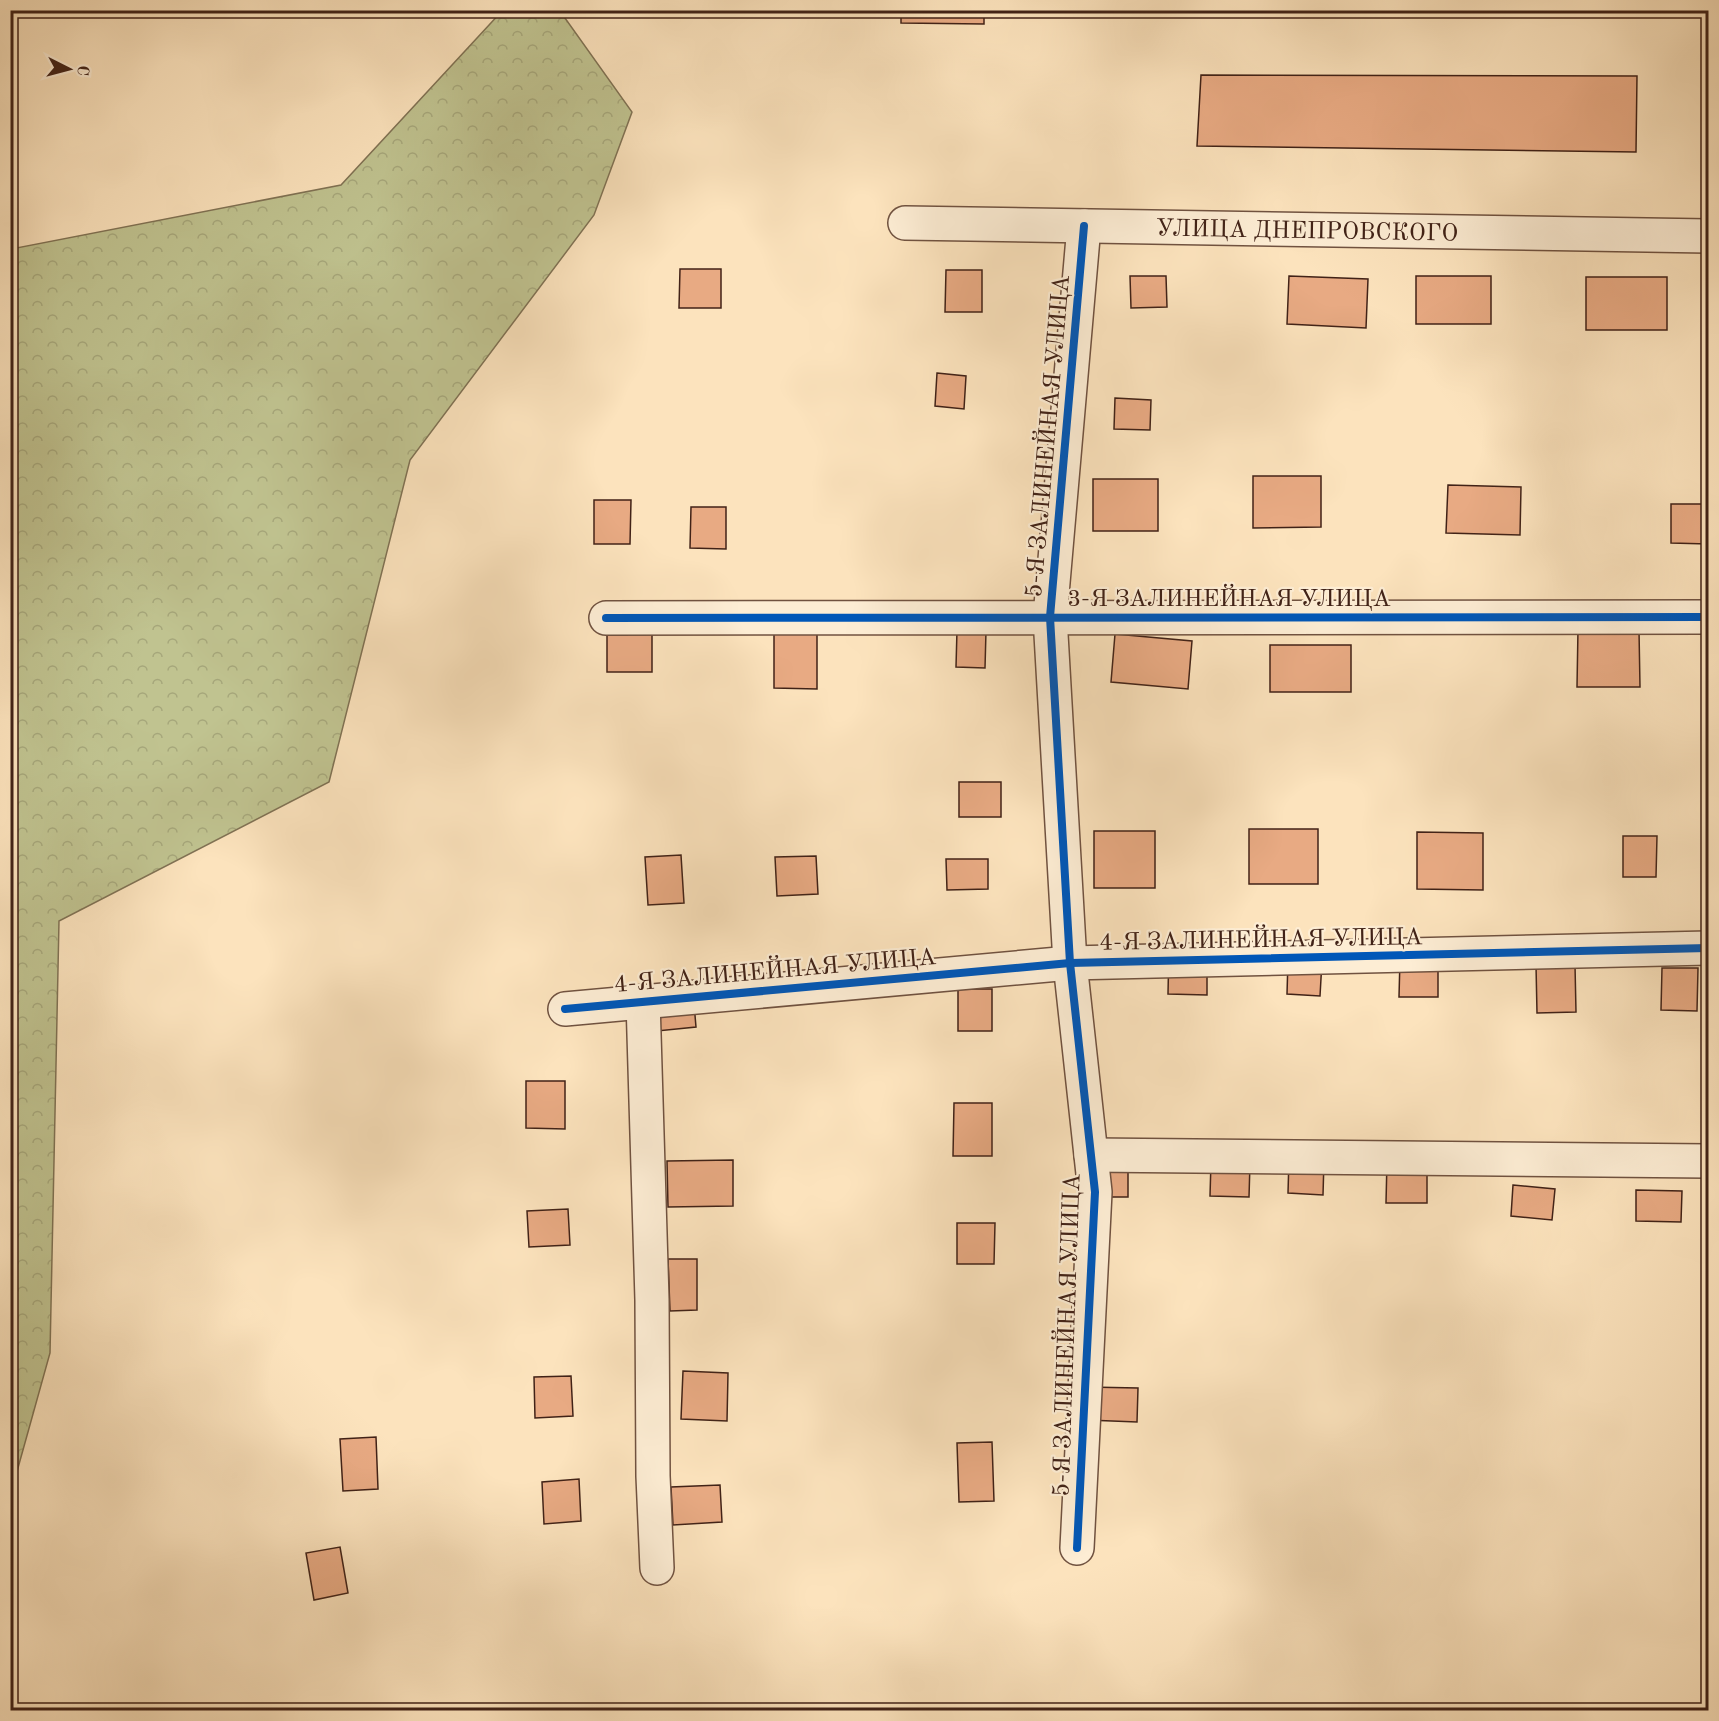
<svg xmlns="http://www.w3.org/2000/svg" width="1719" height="1721" viewBox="0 0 1719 1721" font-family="'Old Standard TT',serif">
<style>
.forest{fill:url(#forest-crowns);stroke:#807254;stroke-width:1.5}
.building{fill:#e8aa83;stroke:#412217;stroke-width:1.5}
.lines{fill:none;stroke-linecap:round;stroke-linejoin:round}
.street-casing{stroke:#705240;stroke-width:36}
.street{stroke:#fdedd4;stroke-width:33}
.cycleway-casing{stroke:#fdedd4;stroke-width:11}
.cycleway{stroke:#0057b8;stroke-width:8}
.labels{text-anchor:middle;stroke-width:4.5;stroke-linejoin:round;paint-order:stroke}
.street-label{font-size:24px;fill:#412217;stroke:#fdedd4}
</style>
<defs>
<pattern id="forest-crowns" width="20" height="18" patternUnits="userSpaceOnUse" patternTransform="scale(1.5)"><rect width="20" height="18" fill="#c0c390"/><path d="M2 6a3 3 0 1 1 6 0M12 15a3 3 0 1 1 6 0" fill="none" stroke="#a6a77b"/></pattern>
</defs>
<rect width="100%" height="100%" fill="#fce3bd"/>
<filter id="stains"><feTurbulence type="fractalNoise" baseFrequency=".00333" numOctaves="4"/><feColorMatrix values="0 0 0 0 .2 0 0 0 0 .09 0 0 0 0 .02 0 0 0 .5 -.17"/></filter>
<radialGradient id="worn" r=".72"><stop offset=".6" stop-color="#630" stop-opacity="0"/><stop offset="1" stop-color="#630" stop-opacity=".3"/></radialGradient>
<polygon class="forest" points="502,11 560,11 632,112 594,215 410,460 329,782 59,921 50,1353 11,1493 11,249 341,185"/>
<g class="building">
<polygon points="901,10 984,10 984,24 901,23"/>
<polygon points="1201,75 1637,76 1636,152 1197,146"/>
<polygon points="680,269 721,269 721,308 679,308"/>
<polygon points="946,270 982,270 982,312 945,312"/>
<polygon points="1130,276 1166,276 1167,307 1131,308"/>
<polygon points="1289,276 1368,279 1366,328 1287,324"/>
<rect x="1416" y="276" width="75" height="48"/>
<rect x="1586" y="277" width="81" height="53"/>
<polygon points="937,373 966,376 964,409 935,406"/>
<polygon points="1115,398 1151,400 1150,430 1114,429"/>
<polygon points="1253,476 1321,476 1321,527 1253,528"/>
<rect x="1093" y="479" width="65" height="52"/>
<polygon points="1448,485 1521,487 1520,535 1446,533"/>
<polygon points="594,500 631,500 630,544 594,544"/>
<polygon points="1671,504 1708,504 1708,544 1671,543"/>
<polygon points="691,507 726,507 726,549 690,548"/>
<polygon points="774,627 817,628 817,689 774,688"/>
<polygon points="1578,629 1639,630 1640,687 1577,687"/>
<polygon points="957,630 986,631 985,668 956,667"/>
<rect x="607" y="632" width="45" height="40"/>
<polygon points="1115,634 1192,641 1188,689 1111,682"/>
<rect x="1270" y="645" width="81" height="47"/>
<rect x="959" y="782" width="42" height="35"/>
<rect x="1249" y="829" width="69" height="55"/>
<rect x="1094" y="831" width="61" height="57"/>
<polygon points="1417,832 1483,833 1483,890 1417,889"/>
<polygon points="1623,836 1657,836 1656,877 1623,877"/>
<polygon points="681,855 684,903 648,905 645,857"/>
<polygon points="816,856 818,894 777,896 775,857"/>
<polygon points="946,859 988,859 988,889 947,890"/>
<polygon points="1169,947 1207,947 1207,995 1168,994"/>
<polygon points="1400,959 1438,959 1438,997 1399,997"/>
<polygon points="1288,960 1322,961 1320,996 1287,994"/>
<polygon points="1536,965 1575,965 1576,1012 1537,1013"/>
<polygon points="1662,968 1698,968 1697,1011 1661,1010"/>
<rect x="958" y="989" width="34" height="42"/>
<polygon points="693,992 696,1027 657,1031 654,995"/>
<polygon points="526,1081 565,1081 565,1129 526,1128"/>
<polygon points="954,1103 992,1103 992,1156 953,1156"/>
<polygon points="1095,1156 1128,1157 1128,1197 1095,1197"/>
<polygon points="1289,1158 1324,1160 1323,1195 1288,1193"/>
<polygon points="733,1160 733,1206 668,1207 667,1161"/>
<polygon points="1387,1161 1427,1162 1427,1203 1386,1203"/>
<polygon points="1211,1162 1250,1163 1249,1197 1210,1196"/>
<polygon points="1513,1185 1555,1189 1552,1220 1511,1216"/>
<polygon points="1636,1190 1682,1191 1681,1222 1636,1221"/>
<polygon points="568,1209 570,1245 529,1247 527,1211"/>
<polygon points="957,1223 995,1223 994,1264 957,1264"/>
<polygon points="668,1259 697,1259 697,1310 670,1311"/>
<polygon points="683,1371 728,1373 727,1421 681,1419"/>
<polygon points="571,1376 573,1416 535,1418 534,1377"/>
<polygon points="1087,1387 1138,1388 1137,1422 1087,1420"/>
<polygon points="376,1437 378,1489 343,1491 340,1439"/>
<polygon points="992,1442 994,1501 959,1502 957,1443"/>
<polygon points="579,1479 581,1521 544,1524 542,1482"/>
<polygon points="720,1485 722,1522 673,1525 671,1487"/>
<polygon points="340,1547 348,1593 314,1600 306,1553"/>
</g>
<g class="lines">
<defs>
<g id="street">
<polyline points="905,223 1708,236"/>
<polyline points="606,618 1708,617"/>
<polyline points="643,1001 652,1300 653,1476 657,1568"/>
<polyline points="565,1009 1070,963 1708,948"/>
<polyline points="1091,1155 1708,1161"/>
<polyline points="1077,1548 1095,1192 1070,963 1050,617 1084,226"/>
</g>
</defs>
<use href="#street" class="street-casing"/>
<use href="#street" class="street"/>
<defs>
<g id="cycleway">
<polyline points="606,618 1708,617"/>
<polyline points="565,1009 1070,963 1708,948"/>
<polyline points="1077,1548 1095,1192 1070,963 1050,617 1084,226"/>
</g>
</defs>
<use href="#cycleway" class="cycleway-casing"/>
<use href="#cycleway" class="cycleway"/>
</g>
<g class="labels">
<g class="street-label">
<text transform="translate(1307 230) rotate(1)" y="8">УЛИЦА ДНЕПРОВСКОГО</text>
<text transform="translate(1047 436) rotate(-85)" y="8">5-Я ЗАЛИНЕЙНАЯ УЛИЦА</text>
<text x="1229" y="606">3-Я ЗАЛИНЕЙНАЯ УЛИЦА</text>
<text transform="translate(1261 939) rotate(-1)" y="8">4-Я ЗАЛИНЕЙНАЯ УЛИЦА</text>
<text transform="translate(775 970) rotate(-5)" y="8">4-Я ЗАЛИНЕЙНАЯ УЛИЦА</text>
<text transform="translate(1066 1335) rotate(-88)" y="8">5-Я ЗАЛИНЕЙНАЯ УЛИЦА</text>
</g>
</g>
<rect width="1719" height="1721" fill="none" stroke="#fce3bd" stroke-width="36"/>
<rect x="12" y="12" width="1695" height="1697" fill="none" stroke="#412217" stroke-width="3"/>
<rect x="18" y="18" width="1683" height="1685" fill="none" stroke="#412217" stroke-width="1.5"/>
<g transform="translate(69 69) rotate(96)" stroke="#fdedd4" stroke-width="4.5" paint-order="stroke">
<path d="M0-4.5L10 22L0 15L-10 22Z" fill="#412217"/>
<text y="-9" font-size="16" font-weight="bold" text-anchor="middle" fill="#412217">С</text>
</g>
<rect width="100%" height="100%" filter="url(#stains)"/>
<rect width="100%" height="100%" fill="url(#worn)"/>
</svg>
